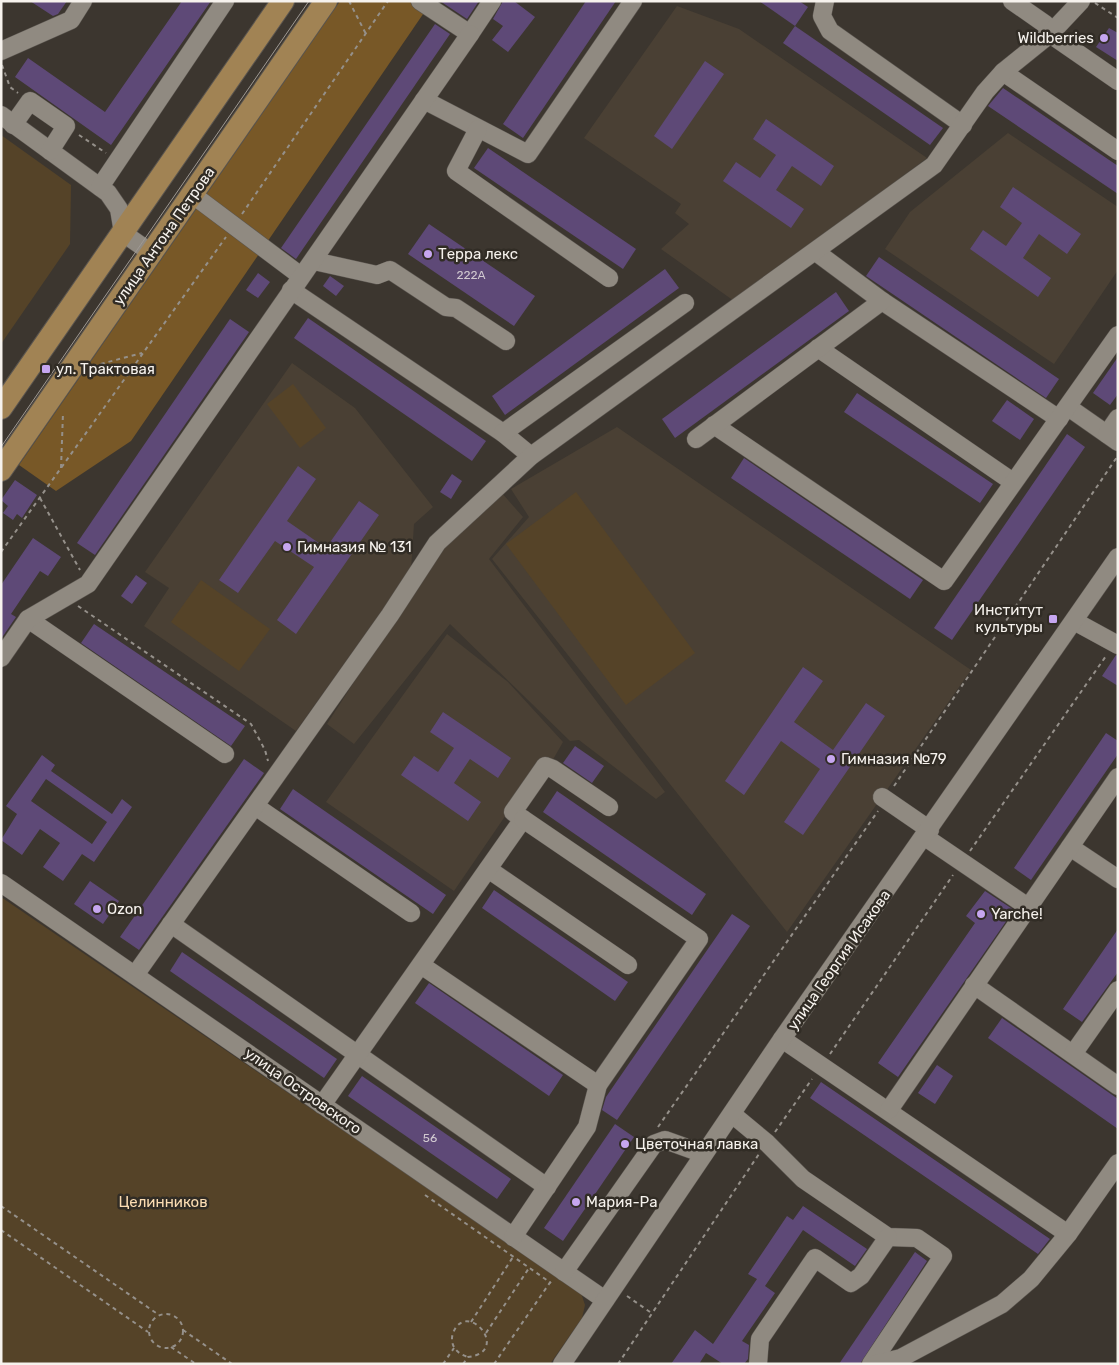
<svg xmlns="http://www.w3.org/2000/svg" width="1119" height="1365" viewBox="0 0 1119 1365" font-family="Rubik,sans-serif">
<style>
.built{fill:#4a4034}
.green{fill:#554328}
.forest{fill:#785827}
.building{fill:#5e4977;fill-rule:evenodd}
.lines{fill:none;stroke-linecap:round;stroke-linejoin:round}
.minor-casing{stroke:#5a554f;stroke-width:19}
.major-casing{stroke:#5a554f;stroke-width:24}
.path{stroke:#95908a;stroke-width:2;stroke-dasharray:4 4;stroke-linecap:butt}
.minor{stroke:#908a81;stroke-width:18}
.major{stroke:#a18354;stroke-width:22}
.tram{stroke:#9e9994;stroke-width:1}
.poi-dot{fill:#c6a6f0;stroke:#312c25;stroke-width:2}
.labels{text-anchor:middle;stroke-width:5;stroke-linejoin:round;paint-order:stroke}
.number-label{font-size:12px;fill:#d0c8d0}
.poi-label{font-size:15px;fill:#f6f2ed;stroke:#312c25;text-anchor:start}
.street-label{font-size:15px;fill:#f6f2ed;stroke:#312c25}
.park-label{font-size:15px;fill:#fcddb3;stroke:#312c25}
</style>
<rect width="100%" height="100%" fill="#3c362f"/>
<g class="built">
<polygon points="677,6 739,29 927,158 734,301 661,249 689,224 675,213 681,204 584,138"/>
<polygon points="1008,133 1118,207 1118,270 1054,364 885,249 910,212"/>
<polygon points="292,363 355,408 433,507 414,524 411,570 296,731 144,626 169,588 145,572"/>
<polygon points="617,427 971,670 787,932 492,559 529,517 511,489"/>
<polygon points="500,491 523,517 489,559 665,792 656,799 579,740 570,741 450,624 354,744 327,724 437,553"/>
<polygon points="447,634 508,682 563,742 551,763 542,762 454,891 326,802"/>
</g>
<g class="green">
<polygon points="1,135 71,185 70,244 1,344"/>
<polygon points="293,384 326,428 300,448 267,404"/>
<polygon points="576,492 695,653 626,705 506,544"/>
<polygon points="201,580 270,629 239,671 171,622"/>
<polygon points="1,897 581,1293 585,1305 582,1318 550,1364 1,1364"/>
</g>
<polygon class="forest" points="340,1 432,1 131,441 56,491 19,465"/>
<g class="building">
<polygon points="30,1 67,1 58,14 53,16"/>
<polygon points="182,1 211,1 111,145 15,77 28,58 105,112"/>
<polygon points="440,1 479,1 467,19"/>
<polygon points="503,1 514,1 535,17 508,52 492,40 503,26 493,19"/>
<polygon points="586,1 616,1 523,138 503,124"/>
<polygon points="759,1 799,1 808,7 795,26"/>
<polygon points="435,24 450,34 296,259 281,248"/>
<polygon points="795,26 943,128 930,145 783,43"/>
<polygon points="1109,28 1118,33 1118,61 1096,47"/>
<polygon points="705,61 724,74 672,149 654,136"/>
<polygon points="1003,88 1118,166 1118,194 988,106"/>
<polygon points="766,119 834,166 821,186 792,166 776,190 804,209 791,228 723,181 736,162 760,178 776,155 753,139"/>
<polygon points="488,148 636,249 623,269 474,168"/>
<polygon points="1013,187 1081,234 1067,254 1039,234 1023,258 1051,278 1038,297 970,249 983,230 1006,246 1022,223 1000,207"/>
<polygon points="429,224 535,296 514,326 408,254"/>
<polygon points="879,257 1059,379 1046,398 866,276"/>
<polygon points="665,269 679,288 505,415 492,396"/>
<polygon points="258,273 270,282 258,298 246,290"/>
<polygon points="330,276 344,286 336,296 323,286"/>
<polygon points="836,292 849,311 675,438 662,419"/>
<polygon points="308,318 486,441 472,461 294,338"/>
<polygon points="230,319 249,332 95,555 77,543"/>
<polygon points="1118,357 1118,394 1110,405 1093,393"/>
<polygon points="857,393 993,484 980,503 844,412"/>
<polygon points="1007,400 1034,419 1020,440 992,421"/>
<polygon points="1067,434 1085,447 952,640 934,628"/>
<polygon points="744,458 923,580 910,599 731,478"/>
<polygon points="298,466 316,479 287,521 326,548 359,501 379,515 296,634 277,620 314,567 275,541 238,593 219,580"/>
<polygon points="452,474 462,481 451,499 440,492"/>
<polygon points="15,480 37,495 22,518 17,514 13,520 3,513 8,506 1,500"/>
<polygon points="33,538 61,557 48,576 40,571 11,614 16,617 1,639 1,585"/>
<polygon points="136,575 147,583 132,604 121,596"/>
<polygon points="94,624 245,726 231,746 81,643"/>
<polygon points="1116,655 1118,656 1118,686 1102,676"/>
<polygon points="803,667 823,681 794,722 833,750 866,703 885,716 803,835 784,822 820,769 781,741 744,795 725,781"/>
<polygon points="443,712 511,758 498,778 470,759 454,783 481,802 468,821 401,775 414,756 438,772 454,748 430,732"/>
<polygon points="1106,733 1118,741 1118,754 1031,880 1014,868"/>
<polygon points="575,746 604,766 592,783 563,763"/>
<path d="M42 755 55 765 51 771 112 814 122 799 132 807 94 862 82 854 63 881 43 867 60 843 40 829 22 855 1 840 17 814 6 806ZM46 779 107 822 92 844 31 801Z"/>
<polygon points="244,759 264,773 139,950 120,937"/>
<polygon points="293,789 446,895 433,914 280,809"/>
<polygon points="557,791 706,894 692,915 543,812"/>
<polygon points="90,881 119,901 103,924 74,904"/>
<polygon points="494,890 628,982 615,1001 482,908"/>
<polygon points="985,891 1014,910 898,1077 878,1063 975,923 966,916"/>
<polygon points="732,914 750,926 617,1120 602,1110 606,1097"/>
<polygon points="1118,929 1118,972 1082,1022 1063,1009"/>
<polygon points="182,952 337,1059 324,1078 170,971"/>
<polygon points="429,983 563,1075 549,1096 415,1003"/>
<polygon points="1002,1018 1118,1099 1118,1129 988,1038"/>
<polygon points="937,1065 953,1076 935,1104 918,1093"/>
<polygon points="362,1076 511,1179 497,1199 348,1096"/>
<polygon points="821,1082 1050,1239 1049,1240 1038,1254 810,1098"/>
<polygon points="615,1124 634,1137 563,1241 544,1228"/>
<polygon points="803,1206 867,1249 855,1266 803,1230 765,1286 775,1293 742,1341 749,1345 748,1359 744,1364 723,1364 706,1353 699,1364 671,1364 695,1330 713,1344 757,1279 748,1274 787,1216 793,1220"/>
<polygon points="915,1252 927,1261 860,1364 839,1364"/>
</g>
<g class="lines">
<defs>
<g id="minor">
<polyline points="420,1 470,34 492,1"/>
<polyline points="825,1 822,16 830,31 963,125"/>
<polyline points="1012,1 1045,24 1050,34 1118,81"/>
<polyline points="1,51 71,20 83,1"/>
<polyline points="1003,72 1118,151"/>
<polyline points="424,100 528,154 633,1"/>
<polyline points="1,115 108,193 119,209 123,233 153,254"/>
<polyline points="13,125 30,101 66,126 50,151"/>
<polyline points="478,129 456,171 609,278"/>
<polyline points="100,187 225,1"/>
<polyline points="193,195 301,276"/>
<polyline points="314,261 377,275 390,270 446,307 456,308 506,341"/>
<polyline points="291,290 503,433 531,456"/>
<polyline points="882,301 1059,419"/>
<polyline points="818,348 1013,482"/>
<polyline points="1068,407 1118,442"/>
<polyline points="714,425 944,581 1118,335"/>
<polyline points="503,433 685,303"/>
<polyline points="1107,434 1118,418"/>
<polyline points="696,439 882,301 816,252"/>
<polyline points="28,619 225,754"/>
<polyline points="1074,621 1118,645"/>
<polyline points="1,658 28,619 88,584 470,34"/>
<polyline points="882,797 930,830"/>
<polyline points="255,806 411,913"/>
<polyline points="925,837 1028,907"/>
<polyline points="1070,847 1118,879"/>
<polyline points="488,869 628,965"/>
<polyline points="1,883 605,1300"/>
<polyline points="171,924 547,1187"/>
<polyline points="421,965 598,1085"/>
<polyline points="135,975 390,615 437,543 531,456 934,165 985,92 1003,72 1050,34 1081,1"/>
<polyline points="974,985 1118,1086"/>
<polyline points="782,1039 1068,1234"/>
<polyline points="1073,1054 1118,990"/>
<polyline points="322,1105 523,819 513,812 545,766 553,769 609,807"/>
<polyline points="889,1110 1118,777"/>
<polyline points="732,1114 767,1143 803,1179 888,1237 917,1238 943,1256 871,1364"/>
<polyline points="513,1237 587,1127 598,1085 699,939 523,819"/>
<polyline points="564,1272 654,1144 665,1140 704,1154"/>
<polyline points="562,1364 782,1039 1118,557"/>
<polyline points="758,1364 760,1339 815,1258 851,1283 861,1276 888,1237"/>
<polyline points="876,1364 901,1358 1002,1304 1031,1279 1068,1234 1118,1163"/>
</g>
<g id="major">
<polyline points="1,408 283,1"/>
<polyline points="1,470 326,1"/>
</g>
</defs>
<use href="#minor" class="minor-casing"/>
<use href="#major" class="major-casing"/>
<g class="path">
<polyline points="349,1 366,34"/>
<polyline points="1095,3 1118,18"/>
<polyline points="2,65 10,87 18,93"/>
<polyline points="79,135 106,153"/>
<polyline points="242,214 388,1"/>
<polyline points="93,366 142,353"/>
<polyline points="61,468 63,413"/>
<polyline points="40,498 80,570"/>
<polyline points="1,552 226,237"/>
<polyline points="78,606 251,724 265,750 268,761"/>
<polyline points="894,786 1117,457"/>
<polyline points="970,851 1106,656"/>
<polyline points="830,1054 953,875"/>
<polyline points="658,1127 878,811"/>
<polyline points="775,1132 812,1079"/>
<polyline points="425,1195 551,1283"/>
<polyline points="1,1206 159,1315"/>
<polyline points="1,1230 148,1332"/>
<polyline points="627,1296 650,1312"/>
<circle cx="166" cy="1331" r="17"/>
<polyline points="471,1322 513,1257"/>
<polyline points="183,1330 232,1364"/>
<polyline points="486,1333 529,1268"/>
<polyline points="171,1347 196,1364"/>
<polyline points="443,1364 454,1348"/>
<path d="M463 1364 468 1357C512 1352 467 1298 453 1333 449 1345 457 1354 468 1357"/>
<polyline points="494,1364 551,1281"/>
<polyline points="618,1364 759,1154"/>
</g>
<use href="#minor" class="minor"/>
<use href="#major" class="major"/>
<polyline class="tram" points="1,447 309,1"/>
</g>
<g class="poi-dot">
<circle cx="1104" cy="38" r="5"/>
<circle cx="428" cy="254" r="5"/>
<rect x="41" y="364" width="10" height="10" rx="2.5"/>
<circle cx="287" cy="547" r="5"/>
<rect x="1048" y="614" width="10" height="10" rx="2.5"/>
<circle cx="831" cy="759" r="5"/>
<circle cx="97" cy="909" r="5"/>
<circle cx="981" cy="914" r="5"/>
<circle cx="625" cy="1144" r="5"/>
<circle cx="576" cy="1202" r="5"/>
</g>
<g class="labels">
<g class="number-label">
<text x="471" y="279">222А</text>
<text x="430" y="1142">56</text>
</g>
<g class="poi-label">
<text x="1094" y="43" text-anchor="end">Wildberries</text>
<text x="438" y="259">Терра лекс</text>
<text x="56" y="374">ул. Трактовая</text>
<text x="297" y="552">Гимназия № 131</text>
<text x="1043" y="615" text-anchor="end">Институт<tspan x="1043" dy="17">культуры</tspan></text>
<text x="841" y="764">Гимназия №79</text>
<text x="107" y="914">Ozon</text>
<text x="991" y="919">Yarche!</text>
<text x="635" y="1149">Цветочная лавка</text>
<text x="586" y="1207">Мария-Ра</text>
</g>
<g class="street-label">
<text transform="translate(164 236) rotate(-55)" y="5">улица Антона Петрова</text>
<text transform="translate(839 960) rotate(-55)" y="5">улица Георгия Исакова</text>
<text transform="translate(303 1091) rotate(35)" y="5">улица Островского</text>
</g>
<g class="park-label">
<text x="163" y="1207">Целинников</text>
</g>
</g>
<rect width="1119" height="1365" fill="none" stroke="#f6f2ed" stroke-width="5"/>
</svg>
